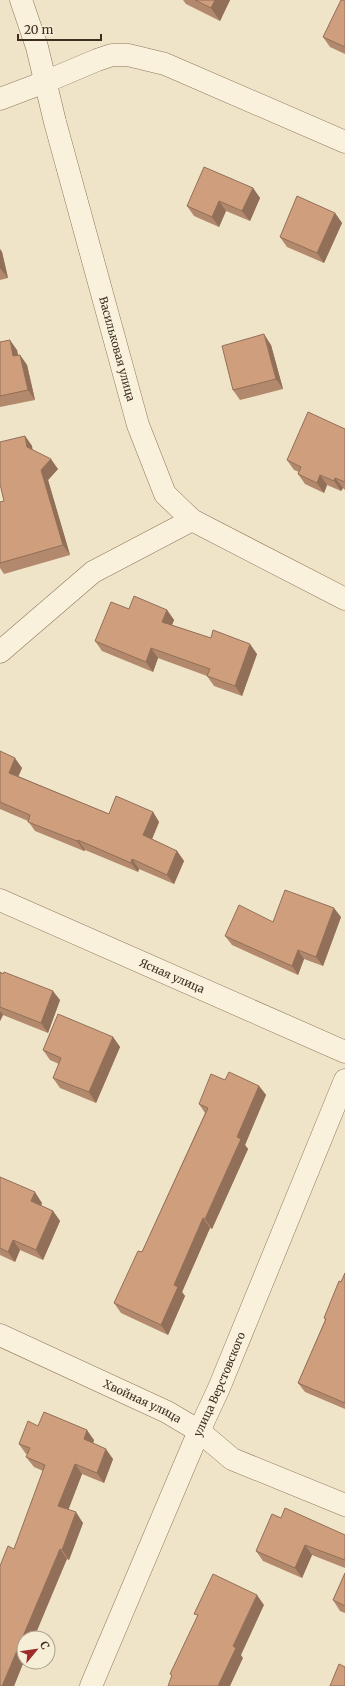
<svg xmlns="http://www.w3.org/2000/svg" width="345" height="1686" viewBox="0 0 345 1686" font-family="Merriweather,serif">
<style>
.lines{fill:none;stroke-linecap:round;stroke-linejoin:round}
.minor-casing{stroke:#8d765c;stroke-width:23}
.tertiary-casing{stroke:#8d765c;stroke-width:23}
.minor{stroke:#faf1dc;stroke-width:22}
.tertiary{stroke:#faf1dc;stroke-width:22}
.wall{fill:#b2896c}
.shaded-wall{fill:#916f58}
.building{fill:#cf9f7d;stroke:#916f58}
.labels{text-anchor:middle;stroke-width:3;stroke-linejoin:round;paint-order:stroke}
.street-label{font-size:11px;fill:#3d2e20;stroke:#f7eed8}
</style>
<rect width="100%" height="100%" fill="#f0e4c8"/>
<g class="lines">
<defs>
<g id="minor">
<path id="s1" d="M21 0 37 47 55 122 138 425 165 494 192 520 345 599"/>
<polyline points="0,99 45,82 97,60 112,55 128,55 165,64 345,142"/>
<polyline points="0,652 93,572 192,520"/>
<path id="s2" d="M0 900 345 1052"/>
<path id="s3" d="M0 1335 167 1412 199 1431 232 1459 345 1505"/>
</g>
<g id="tertiary">
<path id="s4" d="M91 1686 199 1431 219 1388 345 1080"/>
</g>
</defs>
<use href="#minor" class="minor-casing"/>
<use href="#tertiary" class="tertiary-casing"/>
<use href="#minor" class="minor"/>
<use href="#tertiary" class="tertiary"/>
</g>
<g class="wall">
<polygon points="183,0 230,0 220,21 186,4"/>
<polygon points="345,0 345,54 330,47 323,37"/>
<polygon points="253,188 260,198 250,221 226,211 219,227 194,216 187,206"/>
<polygon points="335,213 342,223 324,263 287,247 280,237"/>
<polygon points="0,249 2,252 8,278 0,280"/>
<polygon points="0,342 17,350 18,355 20,355 27,365 35,400 0,407"/>
<polygon points="271,345 283,389 240,400 233,390"/>
<polygon points="345,429 345,490 343,488 341,491 327,485 324,493 305,484 298,474 299,472 294,470 287,460"/>
<polygon points="25,436 32,446 32,449 58,469 48,480 70,555 4,574 0,568 0,502 4,501"/>
<polygon points="129,609 167,610 174,620 172,625 257,654 242,696 214,686 207,676 158,658 153,672 102,651 95,641"/>
<polygon points="0,751 22,768 18,776 109,814 153,812 159,822 152,839 177,851 184,861 174,884 139,869 138,872 85,850 84,851 35,831 28,821 0,809"/>
<polygon points="341,917 323,966 304,959 298,975 232,945 225,936 273,922"/>
<polygon points="0,972 60,1000 48,1033 3,1015 0,1021"/>
<polygon points="113,1037 120,1047 96,1103 60,1088 53,1078 59,1064 50,1060 43,1050"/>
<polygon points="225,1080 259,1086 266,1095 245,1145 248,1149 212,1229 210,1228 182,1292 185,1296 168,1335 121,1313 114,1303 142,1252 205,1113 199,1104"/>
<polygon points="0,1177 42,1203 41,1206 53,1211 60,1221 43,1260 20,1250 15,1262 0,1255"/>
<polygon points="345,1273 345,1409 305,1392 298,1383 325,1320 324,1318"/>
<polygon points="38,1426 94,1440 93,1443 113,1459 104,1483 82,1474 68,1510 83,1523 69,1560 67,1559 24,1638 24,1661 14,1686 43,1471 34,1467 26,1457 28,1454 26,1454 19,1444"/>
<polygon points="281,1518 345,1535 345,1568 312,1555 302,1578 263,1561 256,1551"/>
<polygon points="345,1573 345,1613 340,1611 333,1600"/>
</g>
<g class="shaded-wall">
<polygon points="215,0 230,0 220,21 211,8"/>
<polygon points="253,188 260,198 250,221 242,211"/>
<polygon points="219,201 226,211 219,227 212,217"/>
<polygon points="335,213 342,223 324,263 317,253"/>
<polygon points="0,249 2,252 8,278 0,268"/>
<polygon points="264,334 271,345 283,389 276,379"/>
<polygon points="10,340 17,350 20,366 13,356"/>
<polygon points="20,355 27,365 35,400 28,390"/>
<polygon points="25,436 32,446 34,457 27,447"/>
<polygon points="51,459 58,469 48,480 70,555 63,545 41,470"/>
<polygon points="320,475 327,485 324,493 317,483"/>
<polygon points="335,478 343,488 341,491 334,481"/>
<polygon points="167,610 174,620 169,632 162,622"/>
<polygon points="250,644 257,654 242,696 235,686"/>
<polygon points="151,648 158,658 153,672 146,662"/>
<polygon points="15,758 22,768 16,782 9,773"/>
<polygon points="153,812 159,822 150,844 143,835"/>
<polygon points="78,840 85,850 84,851 77,841"/>
<polygon points="177,851 184,861 174,884 167,875"/>
<polygon points="132,859 139,869 138,872 131,863"/>
<polygon points="334,908 341,917 323,966 316,957"/>
<polygon points="298,950 304,959 298,975 292,966"/>
<polygon points="53,991 60,1000 48,1033 41,1023"/>
<polygon points="0,1011 3,1015 0,1021"/>
<polygon points="113,1037 120,1047 96,1103 89,1092"/>
<polygon points="259,1086 266,1095 245,1145 248,1149 212,1229 205,1219 237,1137"/>
<polygon points="35,1192 42,1203 38,1212 31,1201"/>
<polygon points="53,1211 60,1221 43,1260 36,1250"/>
<polygon points="203,1218 210,1228 182,1292 185,1296 168,1335 161,1325 174,1285"/>
<polygon points="13,1240 20,1250 15,1262 8,1252"/>
<polygon points="87,1430 94,1440 91,1450 84,1439"/>
<polygon points="106,1449 113,1459 104,1483 97,1473"/>
<polygon points="75,1464 82,1474 66,1516 58,1506"/>
<polygon points="76,1512 83,1523 69,1560 62,1550"/>
<polygon points="305,1545 312,1555 302,1578 295,1568"/>
<polygon points="60,1549 67,1559 34,1638 24,1638 24,1661 14,1686 2,1686"/>
<polygon points="257,1595 264,1605 241,1655 243,1658 230,1686 218,1686 233,1646"/>
</g>
<g class="building">
<polygon points="195,0 215,0 211,8"/>
<polygon points="341,0 345,0 345,47 323,37"/>
<polygon points="204,167 253,188 242,211 219,201 212,217 187,206"/>
<polygon points="297,196 335,213 317,253 280,237"/>
<polygon points="264,334 276,379 233,390 222,346"/>
<polygon points="10,340 13,356 20,355 28,390 0,396 0,342"/>
<polygon points="308,412 345,429 345,482 335,478 334,481 320,475 317,483 298,474 301,467 287,460"/>
<polygon points="25,436 27,447 51,459 41,470 63,545 0,563 0,502 4,501 0,484 0,442"/>
<polygon points="134,596 167,610 162,622 211,638 213,630 250,644 235,686 207,676 210,669 151,648 146,662 95,641 111,602 129,609"/>
<polygon points="0,751 15,758 9,773 109,814 116,796 153,812 143,835 177,851 167,875 132,859 131,863 78,840 77,841 28,822 30,815 0,802"/>
<polygon points="285,890 334,908 316,957 298,950 292,966 225,936 239,905 273,922"/>
<polygon points="0,972 3,974 4,972 53,991 41,1023 0,1007"/>
<polygon points="58,1014 113,1037 89,1092 53,1078 61,1058 43,1050"/>
<polygon points="229,1072 259,1086 237,1137 241,1139 205,1219 203,1218 174,1285 178,1287 161,1325 114,1303 138,1251 142,1252 208,1108 199,1104 211,1074 225,1080"/>
<polygon points="0,1177 35,1192 31,1201 53,1211 36,1250 13,1240 8,1252 0,1248"/>
<polygon points="345,1273 345,1403 298,1383 326,1319 324,1318 339,1281 341,1282"/>
<polygon points="44,1412 87,1430 84,1439 106,1449 97,1473 75,1464 58,1506 76,1512 62,1550 60,1549 2,1686 0,1686 0,1566 8,1546 14,1549 45,1465 26,1457 30,1448 19,1444 28,1421 38,1426"/>
<polygon points="285,1508 345,1535 345,1560 305,1545 295,1568 256,1551 272,1514 281,1518"/>
<polygon points="345,1573 345,1606 333,1600"/>
<polygon points="213,1574 257,1595 233,1646 236,1648 218,1686 168,1686 172,1675 170,1674 198,1615 194,1614"/>
<polygon points="339,1664 345,1667 345,1686 330,1686"/>
</g>
<g class="labels">
<g class="street-label">
<text dy="4" stroke="none"><textPath href="#s1" startOffset="362">Васильковая улица</textPath></text>
<text dy="4" stroke="none"><textPath href="#s2" startOffset="188">Ясная улица</textPath></text>
<text dy="4" stroke="none"><textPath href="#s4" startOffset="328">улица Верстовского</textPath></text>
<text dy="4" stroke="none"><textPath href="#s3" startOffset="157">Хвойная улица</textPath></text>
</g>
</g>
<g transform="translate(36 1650) rotate(61)"><circle r="19" fill="#f7eed8" stroke="#ada18e"/>
<path d="M0-3L7 15L0 10L-7 15Z" fill="#9e2a2b"/>
<text y="-6" font-size="11" font-weight="bold" text-anchor="middle" fill="#3d2e20">С</text>
</g>
<path d="M18 34v6h83v-6" fill="none" stroke="#3d2e20" stroke-width="2"/>
<text x="24" y="34" font-size="12" fill="#3d2e20" stroke="#f7eed8" stroke-width="3" paint-order="stroke">20 m</text>
</svg>
